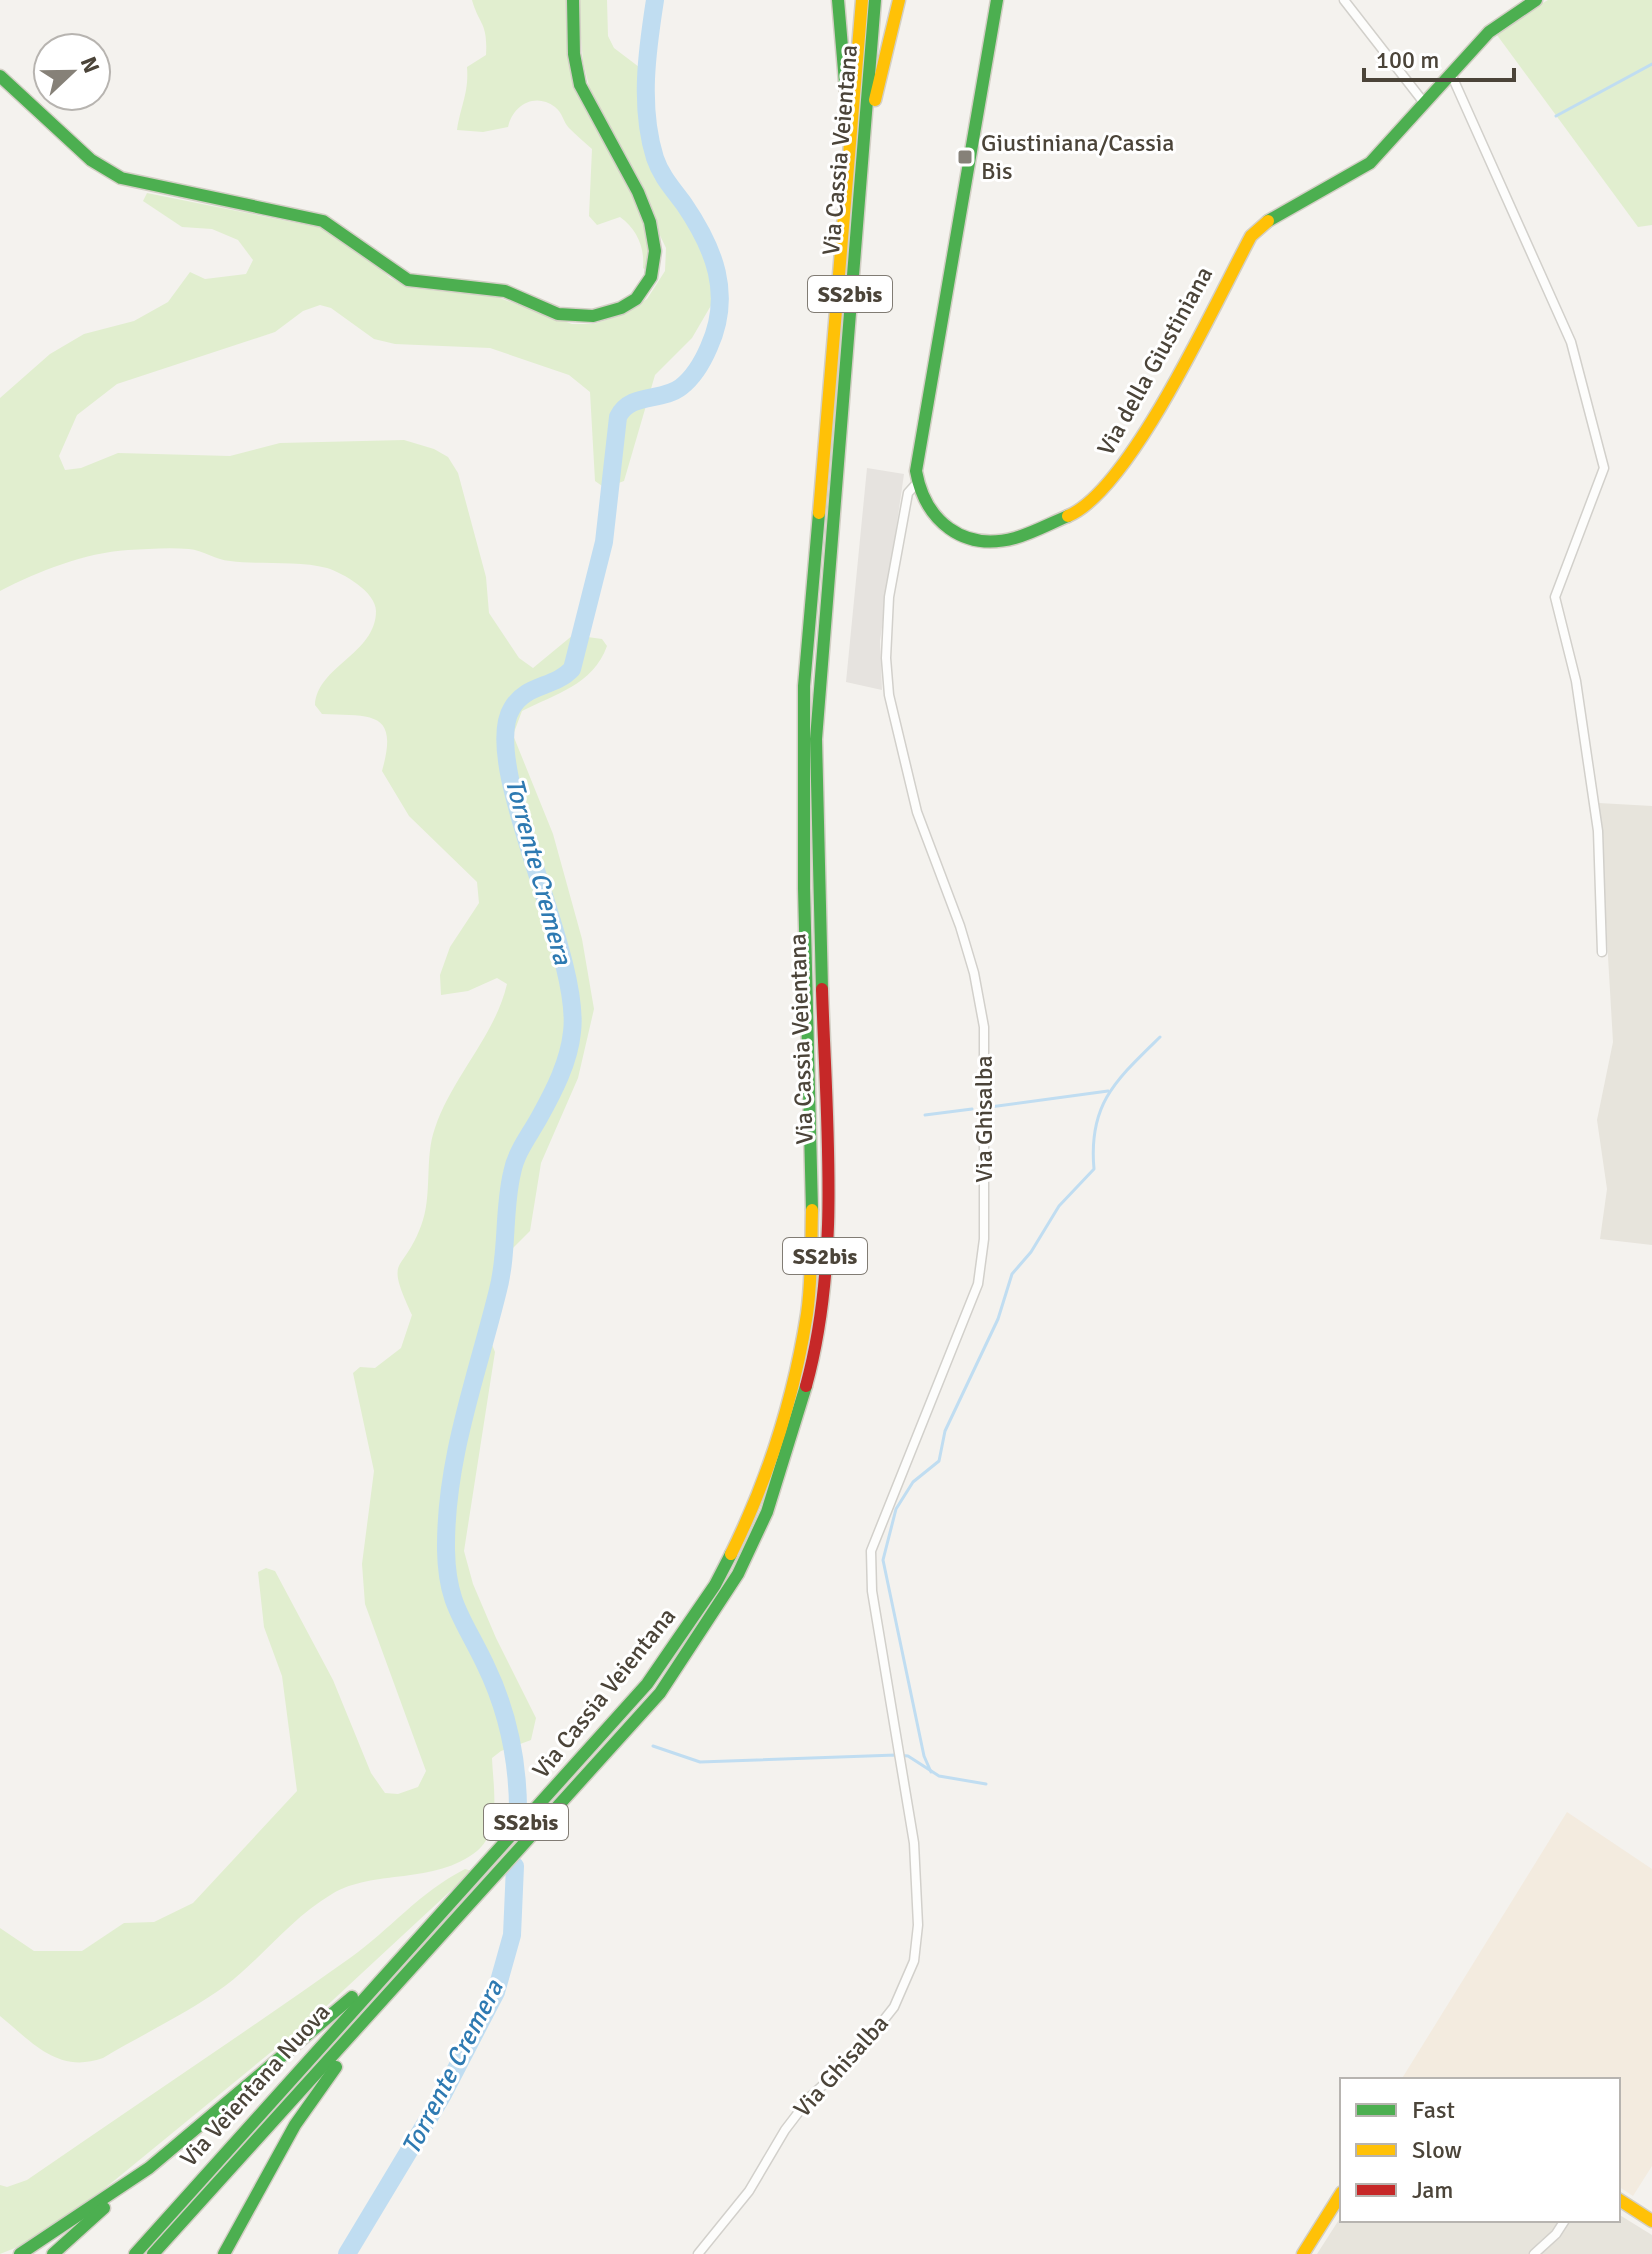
<svg xmlns="http://www.w3.org/2000/svg" width="1652" height="2254" viewBox="0 0 1652 2254" font-family="Signika,sans-serif">
<style>
.residential{fill:#e7e4dc}
.commercial{fill:#f3ebdf}
.green{fill:#e1eecf}
.parking{fill:#e6e3df}
.lines{fill:none;stroke-linecap:round;stroke-linejoin:round}
.stream{stroke:#c0ddf1;stroke-width:3}
.river{stroke:#c0ddf1;stroke-width:18}
.street-casing{stroke:#d2d0cb;stroke-width:11}
.fast-casing{stroke:#d3cfc5;stroke-width:15}
.slow-casing{stroke:#d3cfc5;stroke-width:15}
.jam-casing{stroke:#d3cfc5;stroke-width:15}
.street{stroke:#fdfdfc;stroke-width:8}
.fast{stroke:#4caf50;stroke-width:12}
.slow{stroke:#ffc107;stroke-width:12}
.jam{stroke:#c62828;stroke-width:12}
.poi-dot{fill:#868178;stroke:#fff;stroke-width:3}
.labels{text-anchor:middle;stroke-width:6;stroke-linejoin:round;paint-order:stroke}
.shield{fill:#fff;stroke:#817c74;stroke-width:2}
.shield-label{font-size:22px;font-weight:bold;fill:#4b4439}
.poi-label{font-size:24px;fill:#4b4439;stroke:#fff;text-anchor:start}
.street-label{font-size:24px;fill:#4b4439;stroke:#fff}
.water-label{font-size:26px;font-style:italic;fill:#2e7ab2;stroke:#fff}
</style>
<rect width="100%" height="100%" fill="#f4f2ee"/>
<g class="residential">
<polygon points="1599,803 1652,806 1652,1245 1600,1239 1607,1189 1597,1120 1613,1042"/>
<polygon points="1618,2214 1652,2235 1652,2254 1317,2254 1342,2215 1342,2220 1618,2220"/>
</g>
<polygon class="commercial" points="1567,1812 1652,1869 1652,2166 1633,2196 1618,2186 1618,2080 1401,2080"/>
<g class="green">
<path d="M472 0H570L572 50 654 239 647 271 643 268C645 248 637 229 620 217L597 225 589 216 592 149C584 142 576 135 569 128 563 122 563 113 555 107 535 92 513 105 508 127L483 132 457 130C461 104 469 93 467 67L486 55C488 22 479 25 472 0Z"/>
<path d="M578 0H607L608 36 614 48 639 67 644 78V121L659 181 691 207 705 240 715 287 713 302 692 338 655 375 624 481 605 488 595 481 590 392 569 375 490 348 395 344 374 339 331 308 320 305 303 311 275 332 117 384 77 415 59 456 65 470 81 468 118 453 230 456 280 443 404 440 434 449 448 457 458 473 486 577 489 613 519 658 533 668 573 635 602 639 607 646C593 685 555 694 522 711L513 735 553 834 582 939 594 1009 578 1078 541 1163 530 1231 509 1252 488 1335 495 1352 464 1551 473 1584 496 1638 536 1718 531 1740 501 1751 492 1758C493 1786 502 1831 477 1851 435 1885 373 1869 332 1894 291 1918 262 1958 225 1986 188 2013 143 2034 103 2058 58 2074 33 2043 0 2016V1928L34 1951H82L124 1923 154 1922 193 1903 297 1791 282 1676 264 1627 258 1572 266 1568 275 1571 333 1680 371 1773 385 1793 398 1794 418 1787 426 1771 365 1604 362 1564 374 1471 353 1373 360 1367 375 1368 401 1348 412 1315C384 1254 402 1276 421 1226 433 1196 424 1158 435 1128 452 1077 495 1036 507 984L497 978 468 991 441 995 440 975 450 947 479 903 477 882 409 816 382 771C399 711 373 716 322 714L315 705C317 666 376 654 376 611 376 592 343 573 327 568 298 560 260 565 230 561 215 560 203 550 189 549 169 547 147 549 128 550 84 553 39 571 0 591V398L50 354 84 334 134 321 168 302 190 272 205 279 246 274 253 260 238 240 212 229 182 227 143 201 147 193 327 229 357 245 390 278 411 288 497 297 572 324H594L621 315 647 299 665 271 666 248 590 90 583 62Z"/>
<polygon points="1548,0 1652,0 1652,225 1638,227 1494,31"/>
<path d="M465 1869 472 1871 320 2012 104 2189 25 2244 0 2254V2185L7 2187 27 2180C134 2106 243 2034 350 1958 391 1929 418 1893 465 1869Z"/>
</g>
<polygon class="parking" points="867,468 904,474 880,641 882,690 846,682"/>
<g class="lines">
<g class="stream">
<polyline points="1556,116 1652,64"/>
<polyline points="990,1107 1108,1091"/>
<polyline points="925,1115 972,1109"/>
<polyline points="653,1746 700,1762 896,1755 908,1756 939,1776 986,1784"/>
<path d="M931 1772 924 1756 883 1560 896 1509 913 1482 939 1461 945 1431 998 1319 1012 1274 1031 1252 1059 1206 1094 1169C1088 1104 1116 1080 1160 1037"/>
</g>
<g class="river">
<path d="M518 1820C519 1767 509 1713 485 1664 463 1618 447 1604 446 1550 445 1459 477 1376 498 1290 508 1252 503 1211 512 1173 516 1152 529 1136 539 1118 554 1091 569 1062 572 1032 582 954 478 762 512 708 526 684 554 688 572 669L604 542 618 417C630 392 662 402 681 387 694 377 703 361 709 347 733 294 714 248 684 204 673 189 661 176 655 158 639 107 647 51 655 0"/>
<polyline points="347,2254 442,2096 496,1992 512,1935 515,1866"/>
</g>
<defs>
<g id="street">
<polyline points="1344,0 1425,104"/>
<polyline points="1451,74 1571,342 1604,468 1555,597 1576,681 1598,831 1602,952"/>
<polyline points="698,2254 749,2191 785,2130 811,2096 856,2055 894,2007 914,1961 918,1925 914,1843 872,1591 871,1551 978,1284 984,1239 984,1027 974,973 960,926 917,812 889,695 886,658 889,597 908,493 917,483"/>
<polyline points="1534,2254 1556,2234 1565,2220"/>
</g>
<g id="fast">
<polyline points="838,0 846,94"/>
<path d="M997 0 916 471C925 521 963 552 1015 538 1033 533 1051 523 1068 516"/>
<polyline points="0,76 91,160 121,178 323,221 408,280 505,291 558,314 593,316 621,308 636,299 651,277 655,251 650,222 638,192 580,85 574,54 573,0"/>
<polyline points="1268,221 1370,163 1489,32 1536,0"/>
<polyline points="822,989 816,739 875,0"/>
<polyline points="812,1210 804,888 804,686 819,513"/>
<polyline points="20,2254 149,2168 352,1997"/>
<polyline points="53,2254 104,2208"/>
<polyline points="135,2254 647,1684 715,1585 731,1554"/>
<polyline points="153,2254 660,1693 738,1574 767,1512 806,1386"/>
<polyline points="224,2254 295,2125 336,2067"/>
</g>
<g id="slow">
<polyline points="875,100 899,0"/>
<polyline points="819,513 862,0"/>
<path d="M1068 516C1131 490 1216 301 1251 236L1268 221"/>
<path d="M731 1554C768 1479 794 1397 807 1314 812 1280 811 1244 812 1210"/>
<polyline points="1618,2199 1652,2221"/>
<polyline points="1303,2254 1342,2192"/>
</g>
<path id="jam" d="M806 1386C841 1259 826 1119 822 989"/>
</defs>
<use href="#street" class="street-casing"/>
<use href="#fast" class="fast-casing"/>
<use href="#slow" class="slow-casing"/>
<use href="#jam" class="jam-casing"/>
<use href="#street" class="street"/>
<use href="#fast" class="fast"/>
<use href="#slow" class="slow"/>
<use href="#jam" class="jam"/>
</g>
<rect class="poi-dot" x="957" y="149" width="16" height="16" rx="4"/>
<g class="labels">
<g class="shield">
<rect x="808" y="276" width="84" height="36" rx="6"/>
<rect x="783" y="1238" width="84" height="36" rx="6"/>
<rect x="484" y="1804" width="84" height="36" rx="6"/>
</g>
<g class="shield-label">
<text x="850" y="302">SS2bis</text>
<text x="825" y="1264">SS2bis</text>
<text x="526" y="1830">SS2bis</text>
</g>
<g class="poi-label">
<text x="981" y="151">Giustiniana/Cassia<tspan x="981" dy="28">Bis</tspan></text>
</g>
<g class="street-label">
<text transform="translate(840 150) rotate(-85)" y="8">Via Cassia Veientana</text>
<text transform="translate(1155 361) rotate(-61)" y="8">Via della Giustiniana</text>
<text transform="translate(801 1039) rotate(-92)" y="8">Via Cassia Veientana</text>
<text transform="translate(984 1119) rotate(-90)" y="8">Via Ghisalba</text>
<text transform="translate(604 1693) rotate(-51)" y="8">Via Cassia Veientana</text>
<text transform="translate(841 2066) rotate(-48)" y="8">Via Ghisalba</text>
<text transform="translate(255 2085) rotate(-48)" y="8">Via Veientana Nuova</text>
</g>
<g class="water-label">
<text transform="translate(539 871) rotate(75)" y="9">Torrente Cremera</text>
<text transform="translate(452 2067) rotate(-63)" y="9">Torrente Cremera</text>
</g>
</g>
<rect x="1340" y="2078" width="280" height="144" fill="#ffffff" stroke="#b7b4b0" stroke-width="2"/>
<rect x="1356" y="2104" width="40" height="12" fill="#4caf50" stroke="#b7b4b0" stroke-width="2"/>
<text x="1412" y="2118" font-size="24" fill="#4b4439">Fast</text>
<rect x="1356" y="2144" width="40" height="12" fill="#ffc107" stroke="#b7b4b0" stroke-width="2"/>
<text x="1412" y="2158" font-size="24" fill="#4b4439">Slow</text>
<rect x="1356" y="2184" width="40" height="12" fill="#c62828" stroke="#b7b4b0" stroke-width="2"/>
<text x="1412" y="2198" font-size="24" fill="#4b4439">Jam</text>
<g transform="translate(72 72) rotate(68)"><circle r="38" fill="#ffffff" stroke="#b7b4b0" stroke-width="2"/>
<path d="M0-6L14 30L0 20L-14 30Z" fill="#868178"/>
<text y="-12" font-size="22" font-weight="bold" text-anchor="middle" fill="#4b4439">N</text>
</g>
<path d="M1364 68v12h150v-12" fill="none" stroke="#4b4439" stroke-width="4"/>
<text x="1376" y="68" font-size="24" fill="#4b4439" stroke="#ffffff" stroke-width="6" paint-order="stroke">100 m</text>
</svg>
